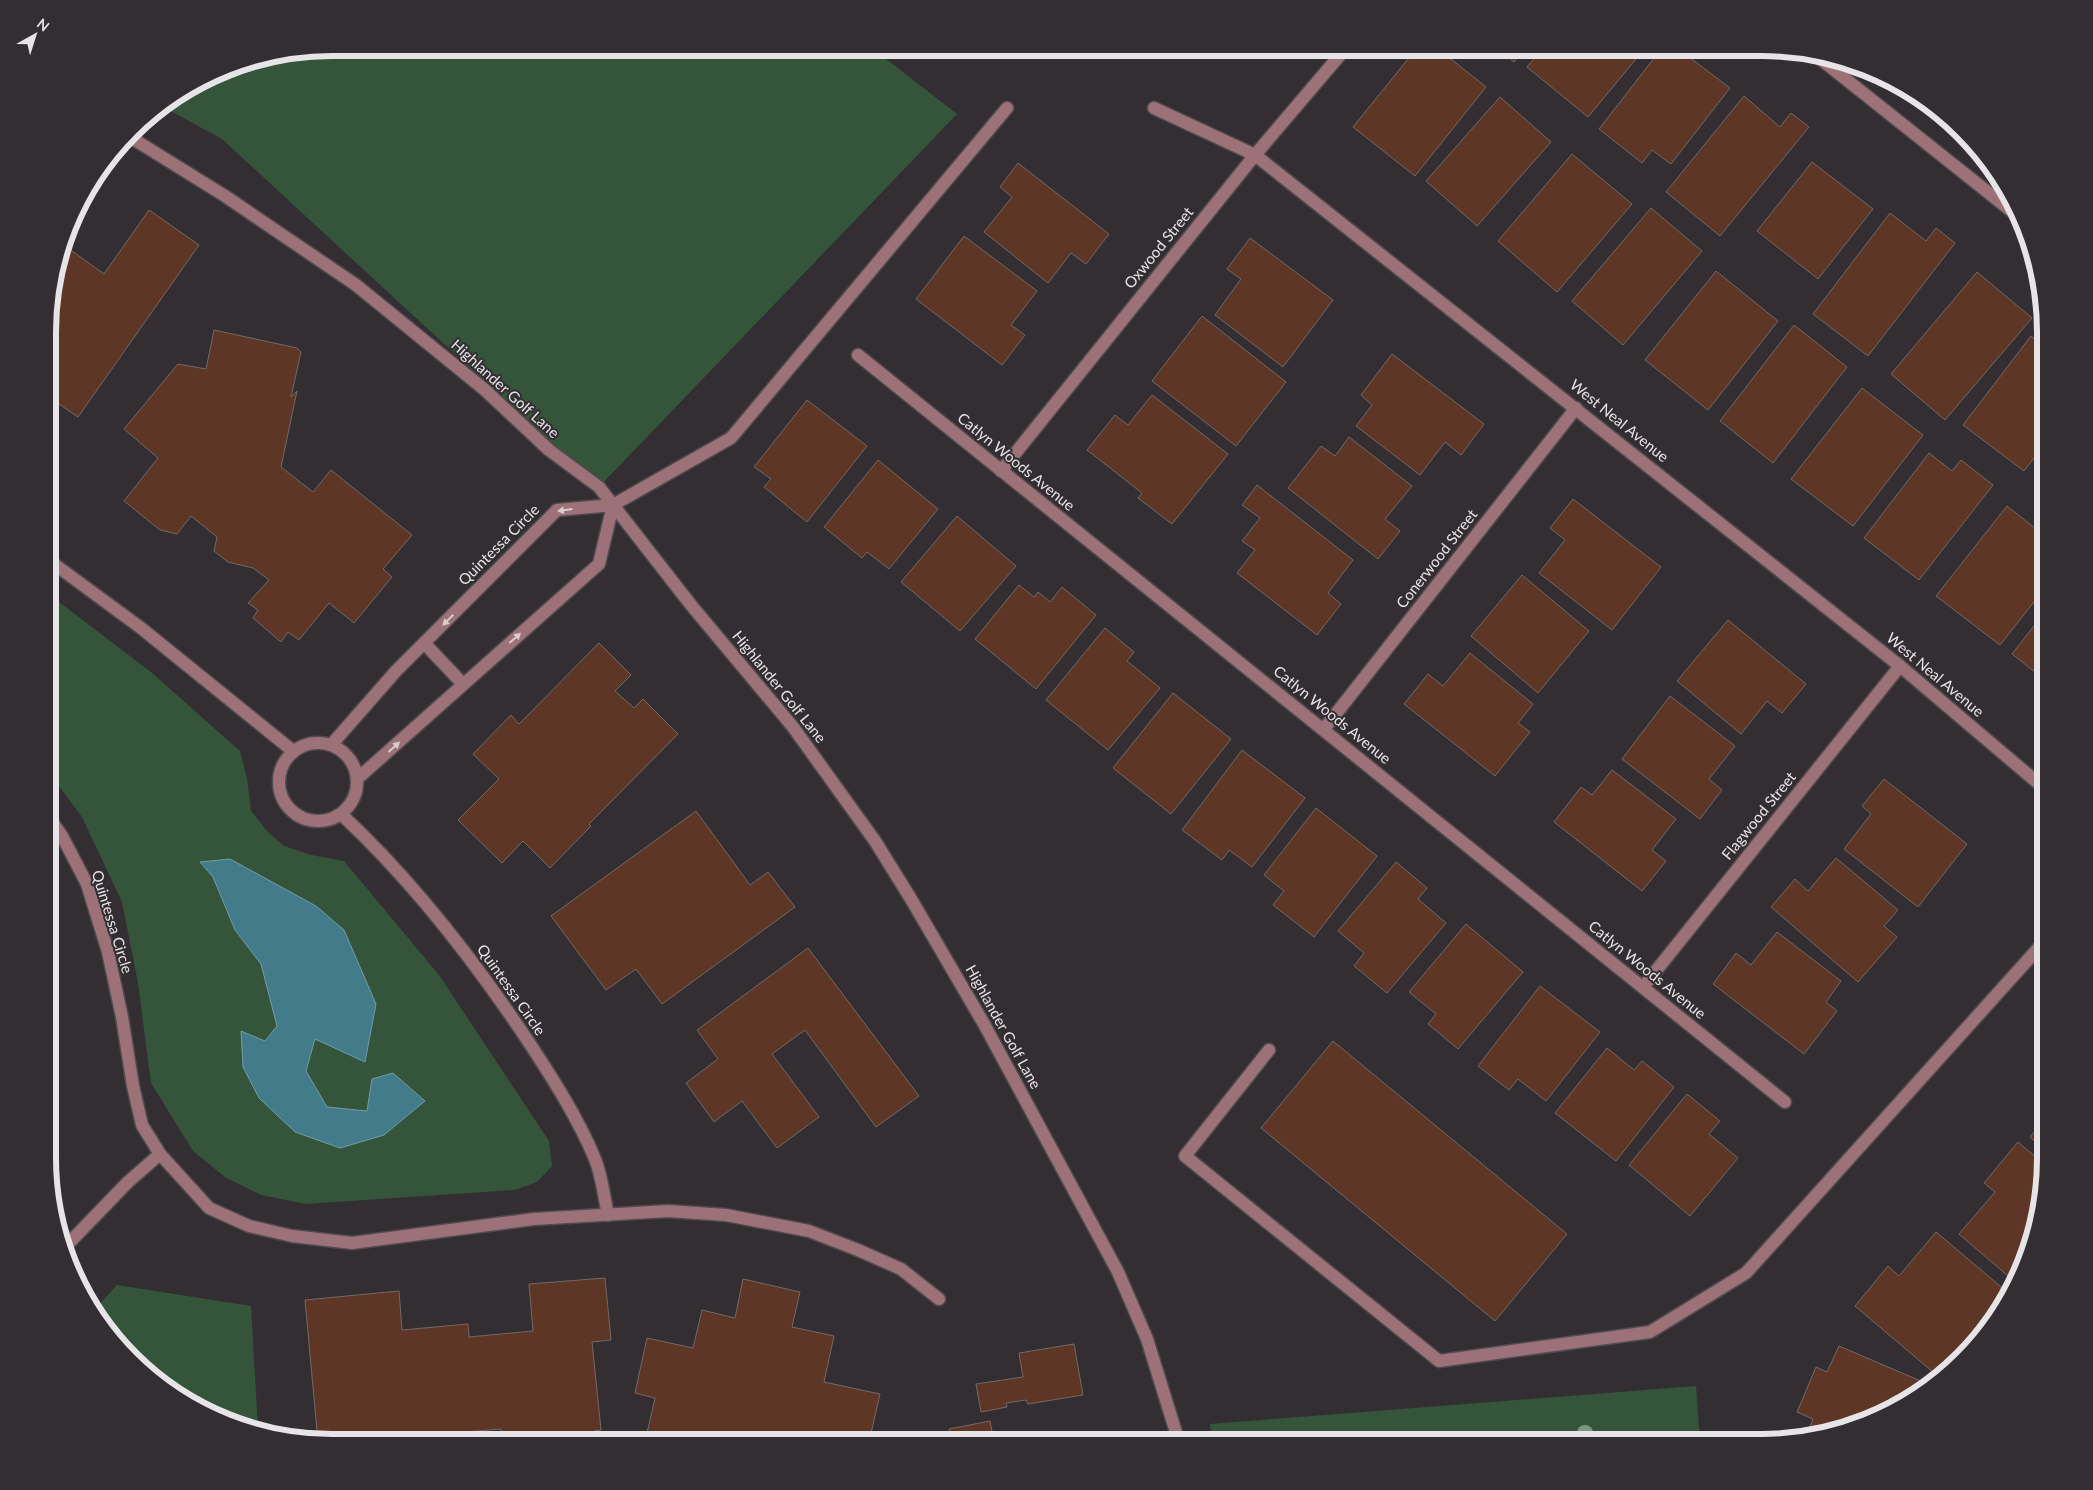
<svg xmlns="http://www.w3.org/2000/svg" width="2093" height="1490" viewBox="0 0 2093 1490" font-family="Lato,sans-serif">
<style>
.green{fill:#34553a}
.water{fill:#427c8a;stroke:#749ba6}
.building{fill:#5e3625;stroke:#716a67}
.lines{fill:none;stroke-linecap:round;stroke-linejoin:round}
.minor-casing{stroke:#504b4f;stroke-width:15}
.minor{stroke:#9c7177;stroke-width:12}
.tree{fill:#79997e}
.oneway{fill:#d8cdd1}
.labels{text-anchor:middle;stroke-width:4;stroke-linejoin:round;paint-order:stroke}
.street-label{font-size:15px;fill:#e7e4e7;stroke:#332e32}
.rim{fill:none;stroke:#e7e4e7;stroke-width:6}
</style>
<rect width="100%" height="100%" fill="#332e32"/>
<g class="green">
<polygon points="332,48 872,48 957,114 599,487 222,139 163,107 223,69"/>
<polygon points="50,595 152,673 240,751 247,778 251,811 267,831 284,846 311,855 344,861 439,975 549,1141 552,1166 537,1182 515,1190 306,1204 261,1195 225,1177 193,1151 151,1083 138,983 122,902 82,817 50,774"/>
<polygon points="117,1285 251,1306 258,1429 223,1421 158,1384 94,1310"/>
<polygon points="1696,1386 1700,1442 1212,1442 1210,1424"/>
</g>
<polygon class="water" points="230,859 316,906 344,930 376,1004 365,1062 315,1039 306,1071 327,1107 367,1111 372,1079 393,1073 425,1101 384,1135 340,1148 295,1132 259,1098 243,1067 241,1031 265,1041 277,1026 261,964 235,930 213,877 200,862"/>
<g class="building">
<polygon points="1417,48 1437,48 1486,87 1415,176 1353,127"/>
<polygon points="1497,48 1524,48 1514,62"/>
<polygon points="1543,48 1645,48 1588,117 1527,67"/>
<polygon points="1662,48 1677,48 1730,88 1671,164 1652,150 1642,163 1599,129"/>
<polygon points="1744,96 1780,127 1791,113 1809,127 1720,236 1666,192"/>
<polygon points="1500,97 1551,142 1477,226 1426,181"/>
<polygon points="1572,154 1632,204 1557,292 1498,241"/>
<polygon points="1812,162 1873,209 1818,279 1757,231"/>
<polygon points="1018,163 1109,234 1086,264 1071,253 1048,283 984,232 1012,197 1000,187"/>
<polygon points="1651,208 1702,251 1623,345 1572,301"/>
<polygon points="149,210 199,245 78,417 53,400 50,404 50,295 65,246 104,274"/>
<polygon points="1890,213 1926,241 1936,228 1955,243 1868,356 1813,314"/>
<polygon points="964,236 1037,291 1011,325 1025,335 1002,365 916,299"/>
<polygon points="1250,238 1333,300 1283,367 1215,315 1241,279 1227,269"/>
<polygon points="1716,271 1778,321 1708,410 1645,360"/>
<polygon points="1977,272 2032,318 1945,420 1891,374"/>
<polygon points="1202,316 1286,382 1236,446 1152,381"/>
<polygon points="1794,325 1847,367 1773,463 1720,421"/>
<polygon points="214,330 297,348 301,352 291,397 297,391 281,467 313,492 331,470 412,535 383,569 392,577 354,623 329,603 299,640 288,632 281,642 253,618 258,610 248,603 269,580 253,568 228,562 214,551 217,537 191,516 177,534 160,530 124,501 158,458 124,429 178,364 206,369"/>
<polygon points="2031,336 2045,347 2045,444 2024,471 1963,425"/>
<polygon points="1392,354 1484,424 1461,455 1445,442 1420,475 1356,426 1372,405 1361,395"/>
<polygon points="1862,388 1923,435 1853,526 1791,479"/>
<polygon points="1152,395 1228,454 1172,524 1138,498 1142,493 1087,450 1115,415 1128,425"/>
<polygon points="807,400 867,446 807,522 764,487 771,479 754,467"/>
<polygon points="1349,437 1412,486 1385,519 1400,531 1378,559 1288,488 1321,446 1335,456"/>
<polygon points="1929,453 1952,471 1961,460 1993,485 1919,580 1864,538"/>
<polygon points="878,460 938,509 889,569 867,552 862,558 824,527"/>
<polygon points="2045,484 2045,500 2038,494"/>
<polygon points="1257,485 1353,560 1328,593 1341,604 1317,635 1237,573 1255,550 1242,541 1260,518 1242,505"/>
<polygon points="1573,499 1661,567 1612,630 1539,573 1565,540 1550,528"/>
<polygon points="2007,506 2045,536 2045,588 2000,645 1936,596"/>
<polygon points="957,516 1016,566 960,631 901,582"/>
<polygon points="1522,575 1589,631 1538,693 1471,636"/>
<polygon points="1019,585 1034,597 1038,592 1050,602 1062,587 1096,615 1036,689 975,639"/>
<polygon points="2045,612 2045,680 2012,654"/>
<polygon points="1728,620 1806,684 1782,713 1767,701 1741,734 1677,681"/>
<polygon points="1105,628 1134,652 1127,661 1160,688 1108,750 1046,700"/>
<polygon points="599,643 631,675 615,691 634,708 643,699 678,734 589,824 591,826 550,868 523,841 502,863 458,820 499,779 473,754 511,715 519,724"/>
<polygon points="1470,653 1533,704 1518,723 1530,732 1495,776 1404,704 1428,674 1443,686"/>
<polygon points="1173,693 1231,739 1171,814 1113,768"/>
<polygon points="1670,696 1735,746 1709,779 1722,790 1700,819 1622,759"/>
<polygon points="1242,750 1305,798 1252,867 1229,850 1222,860 1182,830"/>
<polygon points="1612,770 1676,819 1652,850 1666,861 1642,891 1554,822 1581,787 1592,795"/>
<polygon points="1884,779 1967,844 1918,907 1844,849 1871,814 1862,806"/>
<polygon points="1316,808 1377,856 1314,937 1273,905 1284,891 1264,875"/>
<polygon points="696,811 750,885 768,872 795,907 662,1004 636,969 606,990 551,916"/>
<polygon points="1836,858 1898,910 1884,926 1897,937 1858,982 1771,907 1795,879 1808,891"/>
<polygon points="1396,862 1427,888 1418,899 1446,923 1387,993 1354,966 1364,953 1338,931"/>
<polygon points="1466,924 1523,972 1458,1049 1428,1024 1436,1014 1409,992"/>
<polygon points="1777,932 1841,981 1826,1002 1837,1011 1804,1054 1713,984 1736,953 1751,965"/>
<polygon points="808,948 919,1096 876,1127 805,1030 772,1054 819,1117 777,1148 742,1101 714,1122 686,1083 718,1059 697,1030"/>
<polygon points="1540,986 1600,1032 1546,1101 1518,1079 1509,1090 1478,1066"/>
<polygon points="1333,1041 1567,1234 1495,1321 1261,1128"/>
<polygon points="1607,1048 1634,1070 1642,1061 1674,1087 1616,1161 1555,1113"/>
<polygon points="1687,1094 1720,1121 1709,1134 1738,1158 1690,1216 1629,1165"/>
<polygon points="2045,1119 2045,1150 2030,1137"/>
<polygon points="2018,1142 2045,1165 2045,1177 2024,1267 2015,1282 1959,1234 1995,1192 1984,1183"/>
<polygon points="1936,1232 2006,1291 1977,1325 1986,1332 1948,1372 1940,1378 1855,1306 1888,1266 1899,1276"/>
<polygon points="605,1278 611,1340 592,1342 601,1430 594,1431 595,1442 503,1442 501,1429 440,1434 441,1442 318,1442 305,1300 399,1291 402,1330 468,1324 469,1337 533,1331 529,1284"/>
<polygon points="743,1279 800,1292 792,1327 834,1336 824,1382 880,1394 869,1442 645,1442 655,1398 635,1393 647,1338 693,1348 702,1310 735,1318"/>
<polygon points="1074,1344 1083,1395 1028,1404 1026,1400 1006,1403 1007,1407 981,1412 976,1384 1023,1377 1019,1353"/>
<polygon points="1839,1346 1923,1382 1919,1392 1887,1413 1835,1433 1806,1437 1813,1419 1797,1412 1816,1367 1827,1372"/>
<polygon points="990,1421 994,1442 951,1442 949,1429"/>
</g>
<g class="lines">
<defs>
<g id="minor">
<polyline points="1818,57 2019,217"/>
<polyline points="1154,108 1255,155 1900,666 2045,789"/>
<polyline points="130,137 225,196 356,285 485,390 549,450 599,487 691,605 793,727 875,841 911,899 984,1024 1118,1272 1147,1339 1179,1442"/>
<polyline points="858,355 1785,1102"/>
<polyline points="1001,471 1255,155 1346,48"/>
<polyline points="50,561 141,628 293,751"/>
<polyline points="424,643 463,684"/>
<polyline points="1324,729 1576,408"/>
<circle cx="318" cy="782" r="39"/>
<polyline points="332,744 396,671 557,510 613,505 731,438 1007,108"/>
<polyline points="357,779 599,564 613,505"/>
<path d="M341 814C413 881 474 960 528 1041 553 1079 578 1118 595 1159 602 1176 604 1197 608 1215"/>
<polyline points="50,819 62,836 87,884 108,952 122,1017 133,1086 142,1125 160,1154 209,1208 249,1226 292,1236 352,1243 534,1219 668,1211 726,1215 809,1231 858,1250 901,1269 939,1299"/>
<polyline points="1643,987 1900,666"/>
<polyline points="1269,1050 1185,1156 1439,1361 1650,1332 1746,1273 2043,943 2045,938"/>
<polyline points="67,1245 128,1182 160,1154"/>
</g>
</defs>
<use href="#minor" class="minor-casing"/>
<use href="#minor" class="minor"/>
</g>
<circle class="tree" cx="1585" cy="1433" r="8"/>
<defs><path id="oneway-solid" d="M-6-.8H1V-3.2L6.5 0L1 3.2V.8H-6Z" transform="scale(1.25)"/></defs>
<g class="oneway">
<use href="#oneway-solid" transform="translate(565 510) rotate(172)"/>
<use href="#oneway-solid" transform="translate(448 620) rotate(135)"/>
<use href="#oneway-solid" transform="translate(515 638) rotate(-41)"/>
<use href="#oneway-solid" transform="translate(394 747) rotate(-42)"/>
</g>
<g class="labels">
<g class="street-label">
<text transform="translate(1159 248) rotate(-51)" y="5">Oxwood Street</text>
<text transform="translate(505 389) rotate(42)" y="5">Highlander Golf Lane</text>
<text transform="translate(1619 421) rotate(39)" y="5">West Neal Avenue</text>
<text transform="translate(1016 462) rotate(39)" y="5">Catlyn Woods Avenue</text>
<text transform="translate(499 545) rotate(-45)" y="5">Quintessa Circle</text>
<text transform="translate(1437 559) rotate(-52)" y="5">Conerwood Street</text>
<text transform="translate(1935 675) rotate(40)" y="5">West Neal Avenue</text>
<text transform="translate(779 687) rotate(51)" y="5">Highlander Golf Lane</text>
<text transform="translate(1332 715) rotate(39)" y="5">Catlyn Woods Avenue</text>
<text transform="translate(1759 816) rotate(-51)" y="5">Flagwood Street</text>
<text transform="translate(112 922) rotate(73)" y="5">Quintessa Circle</text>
<text transform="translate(1647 970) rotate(39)" y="5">Catlyn Woods Avenue</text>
<text transform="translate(511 990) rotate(55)" y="5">Quintessa Circle</text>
<text transform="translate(1003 1027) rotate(61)" y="5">Highlander Golf Lane</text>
</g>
</g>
<path d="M0 0H2093V1490H0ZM332 56H1761A276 276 0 0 1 2037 332V1158A276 276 0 0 1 1761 1434H332A276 276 0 0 1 56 1158V332A276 276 0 0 1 332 56Z" fill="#332e32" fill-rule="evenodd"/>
<path class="rim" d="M332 56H1761A276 276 0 0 1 2037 332V1158A276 276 0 0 1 1761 1434H332A276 276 0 0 1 56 1158V332A276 276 0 0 1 332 56Z"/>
<g transform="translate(35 35) rotate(39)" stroke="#332e32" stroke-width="4" paint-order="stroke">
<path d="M0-4L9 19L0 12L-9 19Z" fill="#e7e4e7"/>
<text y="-8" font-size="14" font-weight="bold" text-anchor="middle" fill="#e7e4e7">N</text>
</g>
</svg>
